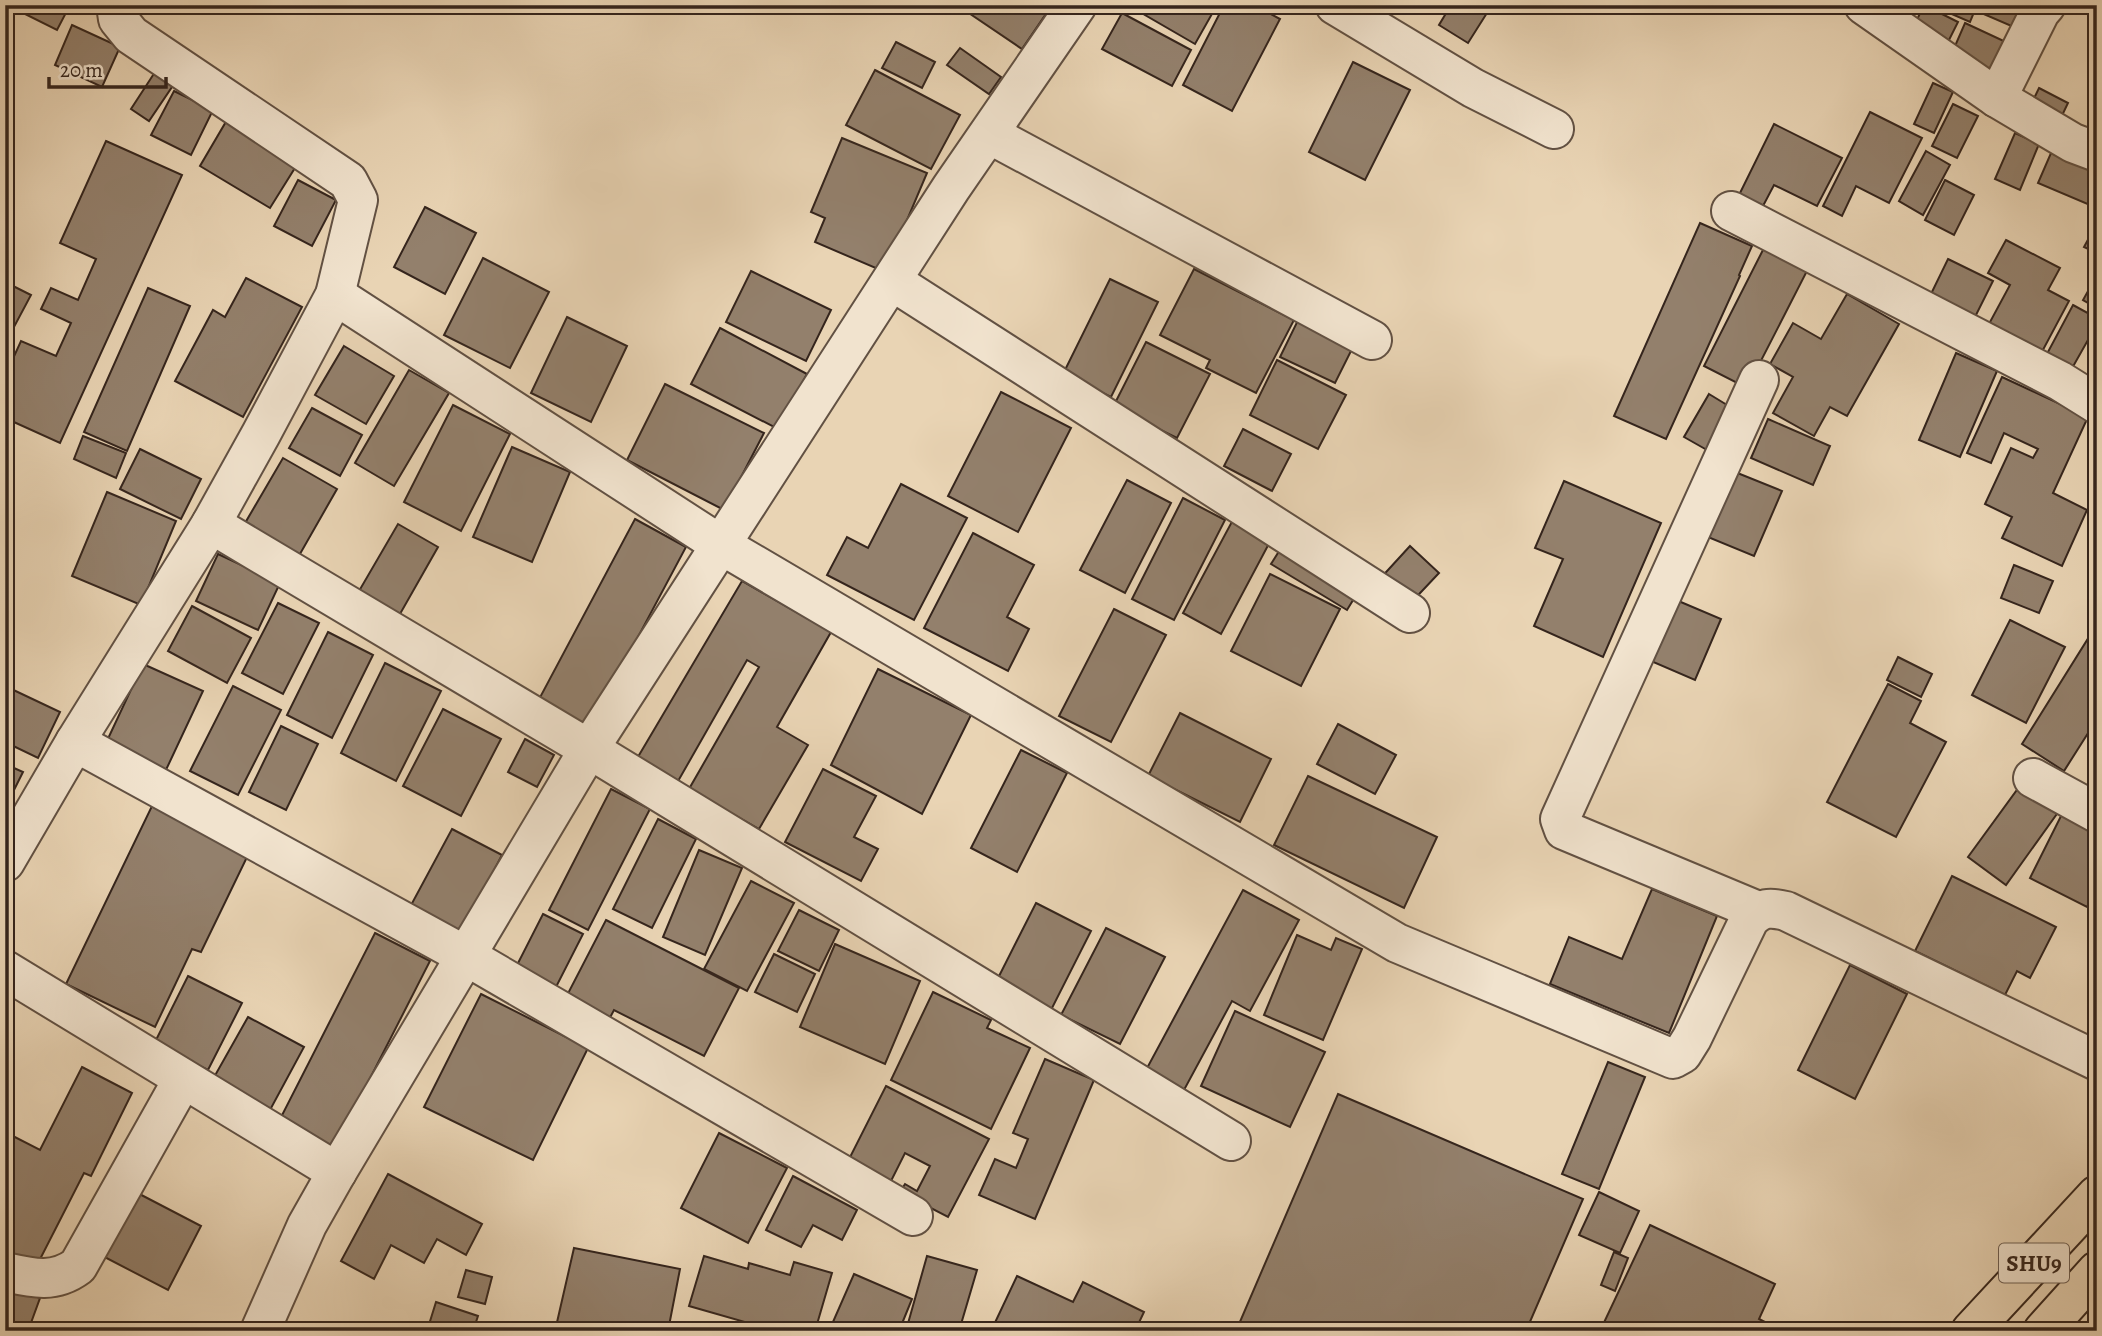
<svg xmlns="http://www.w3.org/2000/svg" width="2102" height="1336" viewBox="0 0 2102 1336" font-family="Alegreya,serif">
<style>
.building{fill:#93806c;stroke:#35251d;stroke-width:2}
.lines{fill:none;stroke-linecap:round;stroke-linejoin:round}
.minor-casing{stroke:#625143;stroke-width:42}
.highway-casing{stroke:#35251d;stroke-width:42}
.minor{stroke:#f1e3ce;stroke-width:38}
.highway{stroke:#e9d4b4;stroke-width:38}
.labels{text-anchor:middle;stroke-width:7;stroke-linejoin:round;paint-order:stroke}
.shield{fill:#f1e3ce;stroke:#6d5e52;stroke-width:2}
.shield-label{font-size:23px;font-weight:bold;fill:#35251d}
</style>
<rect width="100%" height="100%" fill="#e9d4b4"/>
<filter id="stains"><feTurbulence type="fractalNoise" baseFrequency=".00286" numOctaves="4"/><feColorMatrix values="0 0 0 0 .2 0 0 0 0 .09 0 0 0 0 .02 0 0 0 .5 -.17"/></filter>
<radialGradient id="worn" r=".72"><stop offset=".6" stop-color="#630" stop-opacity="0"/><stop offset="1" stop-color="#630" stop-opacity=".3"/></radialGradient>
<g class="building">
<polygon points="12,5 70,5 57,30 11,7"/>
<polygon points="957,5 1052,5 1022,49"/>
<polygon points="1134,5 1217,5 1195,44 1133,8"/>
<polygon points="1224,5 1254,5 1280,19 1232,111 1183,85"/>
<polygon points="1451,5 1492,5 1468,43 1439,25"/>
<polygon points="1924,5 1958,22 1946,46 1912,30"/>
<polygon points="1931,5 1977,5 1970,22"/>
<polygon points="1983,5 2026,5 2016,28 1979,12"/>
<polygon points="1122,13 1191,50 1172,86 1102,49"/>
<polygon points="1965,23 2008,43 1994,72 1952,53"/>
<polygon points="72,25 120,47 102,87 55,65"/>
<polygon points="896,42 935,62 922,88 882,68"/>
<polygon points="960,48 1001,77 989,94 947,65"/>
<polygon points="1353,62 1410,90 1365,180 1309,152"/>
<polygon points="875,70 960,115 931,169 846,125"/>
<polygon points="155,72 174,84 149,121 131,109"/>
<polygon points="1933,83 1953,92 1934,133 1914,124"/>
<polygon points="2039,88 2068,103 2058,124 2029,109"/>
<polygon points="174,91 213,110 191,155 151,135"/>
<polygon points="1953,104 1978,116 1957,158 1932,146"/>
<polygon points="1870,112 1922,138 1889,203 1856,186 1842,216 1823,206"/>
<polygon points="227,120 298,163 270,208 200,166"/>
<polygon points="1774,124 1842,158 1817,206 1774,185 1763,206 1739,195"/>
<polygon points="2015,133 2039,144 2020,190 1995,179"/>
<polygon points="842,138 927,173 885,272 815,242 825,218 811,212"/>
<polygon points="106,141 182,175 60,443 5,418 5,376 21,341 56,356 71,323 41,309 51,288 78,300 96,259 60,243"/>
<polygon points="1926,151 1950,165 1923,215 1899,201"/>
<polygon points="2051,153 2097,172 2097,208 2038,183"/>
<polygon points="298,180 336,200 312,246 274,226"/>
<polygon points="1945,180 1974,195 1954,235 1925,220"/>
<polygon points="425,207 476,233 445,294 394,267"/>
<polygon points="1700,223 1752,246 1739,275 1740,276 1666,439 1614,416"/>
<polygon points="2097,223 2097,253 2084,247"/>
<polygon points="2006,240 2060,268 2048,290 2069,301 2036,363 1983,335 2010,285 1988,273"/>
<polygon points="1766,244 1809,267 1747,388 1704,366"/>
<polygon points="483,258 549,292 510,368 444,335"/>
<polygon points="1948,259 1993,281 1974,319 1929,298"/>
<polygon points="1194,269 1294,320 1256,393 1206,368 1210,360 1160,335"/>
<polygon points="751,271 831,310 806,361 726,322"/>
<polygon points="2097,275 2097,308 2083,300"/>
<polygon points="246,278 302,307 243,417 175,381 213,310 225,317"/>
<polygon points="1110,279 1158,302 1111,397 1063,374"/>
<polygon points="9,284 31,295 14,327 5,322 5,292"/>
<polygon points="148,288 190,306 127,451 84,432"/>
<polygon points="1847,294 1899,324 1847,416 1830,407 1814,436 1773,413 1793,377 1770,364 1793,323 1821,339"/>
<polygon points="2073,305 2097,318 2097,324 2066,379 2041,365"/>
<polygon points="1304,308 1359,335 1335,383 1280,357"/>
<polygon points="567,317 627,346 591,422 531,393"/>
<polygon points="720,328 807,374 778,429 691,384"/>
<polygon points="1146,342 1210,374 1177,438 1113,407"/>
<polygon points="344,346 394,376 366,424 315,395"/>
<polygon points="1956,353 1997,371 1960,457 1919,440"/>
<polygon points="1277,360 1346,395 1318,449 1250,415"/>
<polygon points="2097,364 2097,393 2085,387"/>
<polygon points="409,370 449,393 394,486 355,463"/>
<polygon points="2002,377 2088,417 2053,493 2087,510 2062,566 2002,538 2012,517 1985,504 2011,448 2033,458 2038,449 2004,433 1991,463 1967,453"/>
<polygon points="665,384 764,433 724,510 627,460"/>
<polygon points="1001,392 1071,428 1018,532 948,496"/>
<polygon points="1709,394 1732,408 1707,450 1684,437"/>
<polygon points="453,405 510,434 461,531 404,502"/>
<polygon points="312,408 362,435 340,476 289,448"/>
<polygon points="1768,419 1830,446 1813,485 1751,458"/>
<polygon points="1243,429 1291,454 1272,491 1224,466"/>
<polygon points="83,436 126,453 116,478 74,459"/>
<polygon points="512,447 570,472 532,562 473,537"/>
<polygon points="140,449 201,479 181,519 120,489"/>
<polygon points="283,458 337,489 296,561 241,530"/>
<polygon points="1730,470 1782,491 1754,556 1703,535"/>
<polygon points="1127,480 1171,503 1125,593 1080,570"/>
<polygon points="1564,481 1661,523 1603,657 1534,626 1563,559 1535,548"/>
<polygon points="901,484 967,518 914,620 827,575 847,537 868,548"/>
<polygon points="107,492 176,521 141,605 72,576"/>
<polygon points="1183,498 1225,520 1174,620 1132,599"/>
<polygon points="1235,516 1273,536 1221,634 1183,613"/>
<polygon points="635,519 686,547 588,731 537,703"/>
<polygon points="398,524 438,547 400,614 359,591"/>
<polygon points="973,533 1034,565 1007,617 1029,629 1008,671 924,628"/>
<polygon points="1283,545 1358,592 1347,610 1271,564"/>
<polygon points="1410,546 1439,573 1405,609 1377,582"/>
<polygon points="218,554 280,583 258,630 196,601"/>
<polygon points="2014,565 2053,581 2039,613 2001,598"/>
<polygon points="1270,574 1340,609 1301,686 1231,651"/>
<polygon points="742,581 831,632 777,727 808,745 759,829 689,789 759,667 747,660 673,790 632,767"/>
<polygon points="1669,597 1721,619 1695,680 1644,658"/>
<polygon points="278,603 319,623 283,694 242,673"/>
<polygon points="192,606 251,638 227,683 168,651"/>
<polygon points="1114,609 1166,635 1111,742 1059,716"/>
<polygon points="2010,620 2065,647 2026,723 1972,695"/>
<polygon points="328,632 373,655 332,738 287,715"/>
<polygon points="2089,637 2097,642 2097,719 2064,771 2022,744"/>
<polygon points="1898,657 1932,674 1921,697 1887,680"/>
<polygon points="385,663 441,691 396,781 341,753"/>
<polygon points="143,664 203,691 165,772 105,745"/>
<polygon points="878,669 971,715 922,814 831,765"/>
<polygon points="1888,684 1921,701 1910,723 1946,742 1896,837 1827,802"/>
<polygon points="5,686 60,712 38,758 5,742"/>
<polygon points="233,686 281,710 238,795 190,771"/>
<polygon points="443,709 501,739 461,816 403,786"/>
<polygon points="1180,713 1271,759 1240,822 1148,776"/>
<polygon points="1338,724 1396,755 1375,794 1317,764"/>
<polygon points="281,726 318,744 286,810 249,792"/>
<polygon points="525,739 554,755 537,787 508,772"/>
<polygon points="1021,750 1067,773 1017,872 971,848"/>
<polygon points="5,764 23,772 5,808"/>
<polygon points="823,769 876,796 854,837 878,849 861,881 785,842"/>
<polygon points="1308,776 1437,837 1404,908 1274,845"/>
<polygon points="2022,783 2059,811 2006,885 1968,857"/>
<polygon points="611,789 650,809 588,930 549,910"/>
<polygon points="152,806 249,853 201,952 192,949 155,1027 66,984"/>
<polygon points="2064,810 2097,827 2097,888 2087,907 2030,878"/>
<polygon points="658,819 696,839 652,928 613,909"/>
<polygon points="452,829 502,855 461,934 410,907"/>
<polygon points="699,850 742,868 705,955 663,937"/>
<polygon points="1952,876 2056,927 2030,978 2017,971 2005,995 1915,951"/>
<polygon points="751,881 794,903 747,991 704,969"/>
<polygon points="1652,889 1717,916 1669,1033 1550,984 1569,937 1622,959"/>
<polygon points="1243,890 1299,920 1250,1011 1232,1001 1184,1090 1146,1070"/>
<polygon points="1036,903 1091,931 1049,1014 994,986"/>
<polygon points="799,910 839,930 819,971 778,951"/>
<polygon points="543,914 583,934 555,989 515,969"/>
<polygon points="606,920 739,988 704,1056 614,1010 605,1027 562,1005"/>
<polygon points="1106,928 1165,957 1120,1044 1061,1015"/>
<polygon points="375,933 430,961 332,1153 277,1125"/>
<polygon points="1297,935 1331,950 1336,938 1362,949 1323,1040 1264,1015"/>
<polygon points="835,944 920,981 885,1064 800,1027"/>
<polygon points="774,954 815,974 797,1012 755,992"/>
<polygon points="1850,965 1907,994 1855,1099 1798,1070"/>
<polygon points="188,976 242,1003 208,1070 154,1044"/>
<polygon points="933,992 991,1020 987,1028 1030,1048 991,1129 891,1080"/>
<polygon points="481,994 588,1048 533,1160 424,1107"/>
<polygon points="1235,1011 1325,1052 1290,1127 1201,1086"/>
<polygon points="5,1015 13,1019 5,1033"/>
<polygon points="248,1017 304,1047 270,1110 213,1079"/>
<polygon points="1045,1059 1094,1080 1035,1219 979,1195 995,1159 1016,1168 1028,1139 1013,1133"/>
<polygon points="1608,1062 1645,1077 1599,1189 1562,1174"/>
<polygon points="82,1067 132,1093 91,1176 84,1173 34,1271 5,1257 5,1132 40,1150"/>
<polygon points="886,1086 989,1139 948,1217 900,1192 905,1184 917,1191 930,1166 905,1153 886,1191 844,1169"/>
<polygon points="1338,1094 1583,1199 1526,1331 1236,1331"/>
<polygon points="719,1133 787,1168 748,1243 681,1208"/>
<polygon points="388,1174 482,1224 466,1255 437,1239 424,1263 391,1245 374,1279 341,1261"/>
<polygon points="793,1176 857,1210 842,1240 813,1225 801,1247 766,1230"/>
<polygon points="126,1187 201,1226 168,1290 93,1251"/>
<polygon points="1599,1192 1639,1211 1620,1253 1579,1235"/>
<polygon points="1650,1225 1775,1284 1759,1319 1783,1331 1600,1331"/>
<polygon points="574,1248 680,1269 668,1331 555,1331"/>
<polygon points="1614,1252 1628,1258 1615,1291 1601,1285"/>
<polygon points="704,1256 748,1269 749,1263 790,1275 794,1262 832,1273 815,1331 776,1331 689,1306"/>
<polygon points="927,1256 977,1270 959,1331 920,1331 907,1327"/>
<polygon points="466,1270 492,1277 485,1304 458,1297"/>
<polygon points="854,1274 912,1299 899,1331 829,1331"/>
<polygon points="1017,1276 1073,1302 1083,1282 1144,1312 1135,1331 991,1331"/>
<polygon points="5,1286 40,1298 28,1331 5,1331"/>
<polygon points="436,1302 478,1316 473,1331 427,1331"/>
</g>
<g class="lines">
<defs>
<g id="minor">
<polyline points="1335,5 1473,88 1554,129"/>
<polyline points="1864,5 1997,98 2073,143 2097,152"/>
<polyline points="1997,98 2040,12 2046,5"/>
<polyline points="989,134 1372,340"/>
<polyline points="1731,211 2060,381 2097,404"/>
<polyline points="892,281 1410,613"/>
<path d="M335 295 721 545 1397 943 1673 1059 1682 1054 1692 1038 1749 920C1761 907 1770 907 1786 911L2097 1061"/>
<polyline points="211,524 589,749 1231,1141"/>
<polyline points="75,742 466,956 913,1216"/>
<polyline points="2033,778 2097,813"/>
<polyline points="5,862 75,742 211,524 261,434 335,295 358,200 348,181 131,35 118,19 116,5"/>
<polyline points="1758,911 1564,830 1560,819 1759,380"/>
<polyline points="5,970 337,1172"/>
<path d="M5 1272C32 1278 54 1284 78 1266L183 1079"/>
<polyline points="260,1331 307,1225 337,1172 589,749 951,188 1077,5"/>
</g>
<g id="highway">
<polyline points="1971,1331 2097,1195"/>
<polyline points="2043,1331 2097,1271"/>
</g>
</defs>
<use href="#minor" class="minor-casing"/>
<use href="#highway" class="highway-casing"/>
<use href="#minor" class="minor"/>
<use href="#highway" class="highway"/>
</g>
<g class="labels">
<rect class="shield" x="1999" y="1243.5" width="70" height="39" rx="5"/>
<g class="shield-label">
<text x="2034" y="1271">SHU9</text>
</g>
</g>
<rect width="2102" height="1336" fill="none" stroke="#e9d4b4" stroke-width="28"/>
<rect x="7" y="7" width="2088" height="1322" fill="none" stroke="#35251d" stroke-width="3.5"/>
<rect x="14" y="14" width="2074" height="1308" fill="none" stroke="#35251d" stroke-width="2"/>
<path d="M49 77v10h117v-10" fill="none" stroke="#35251d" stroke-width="3.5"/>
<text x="60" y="77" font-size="21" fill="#35251d" stroke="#f1e3ce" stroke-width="5" paint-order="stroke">20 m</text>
<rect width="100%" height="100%" filter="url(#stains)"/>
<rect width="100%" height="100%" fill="url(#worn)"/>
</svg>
